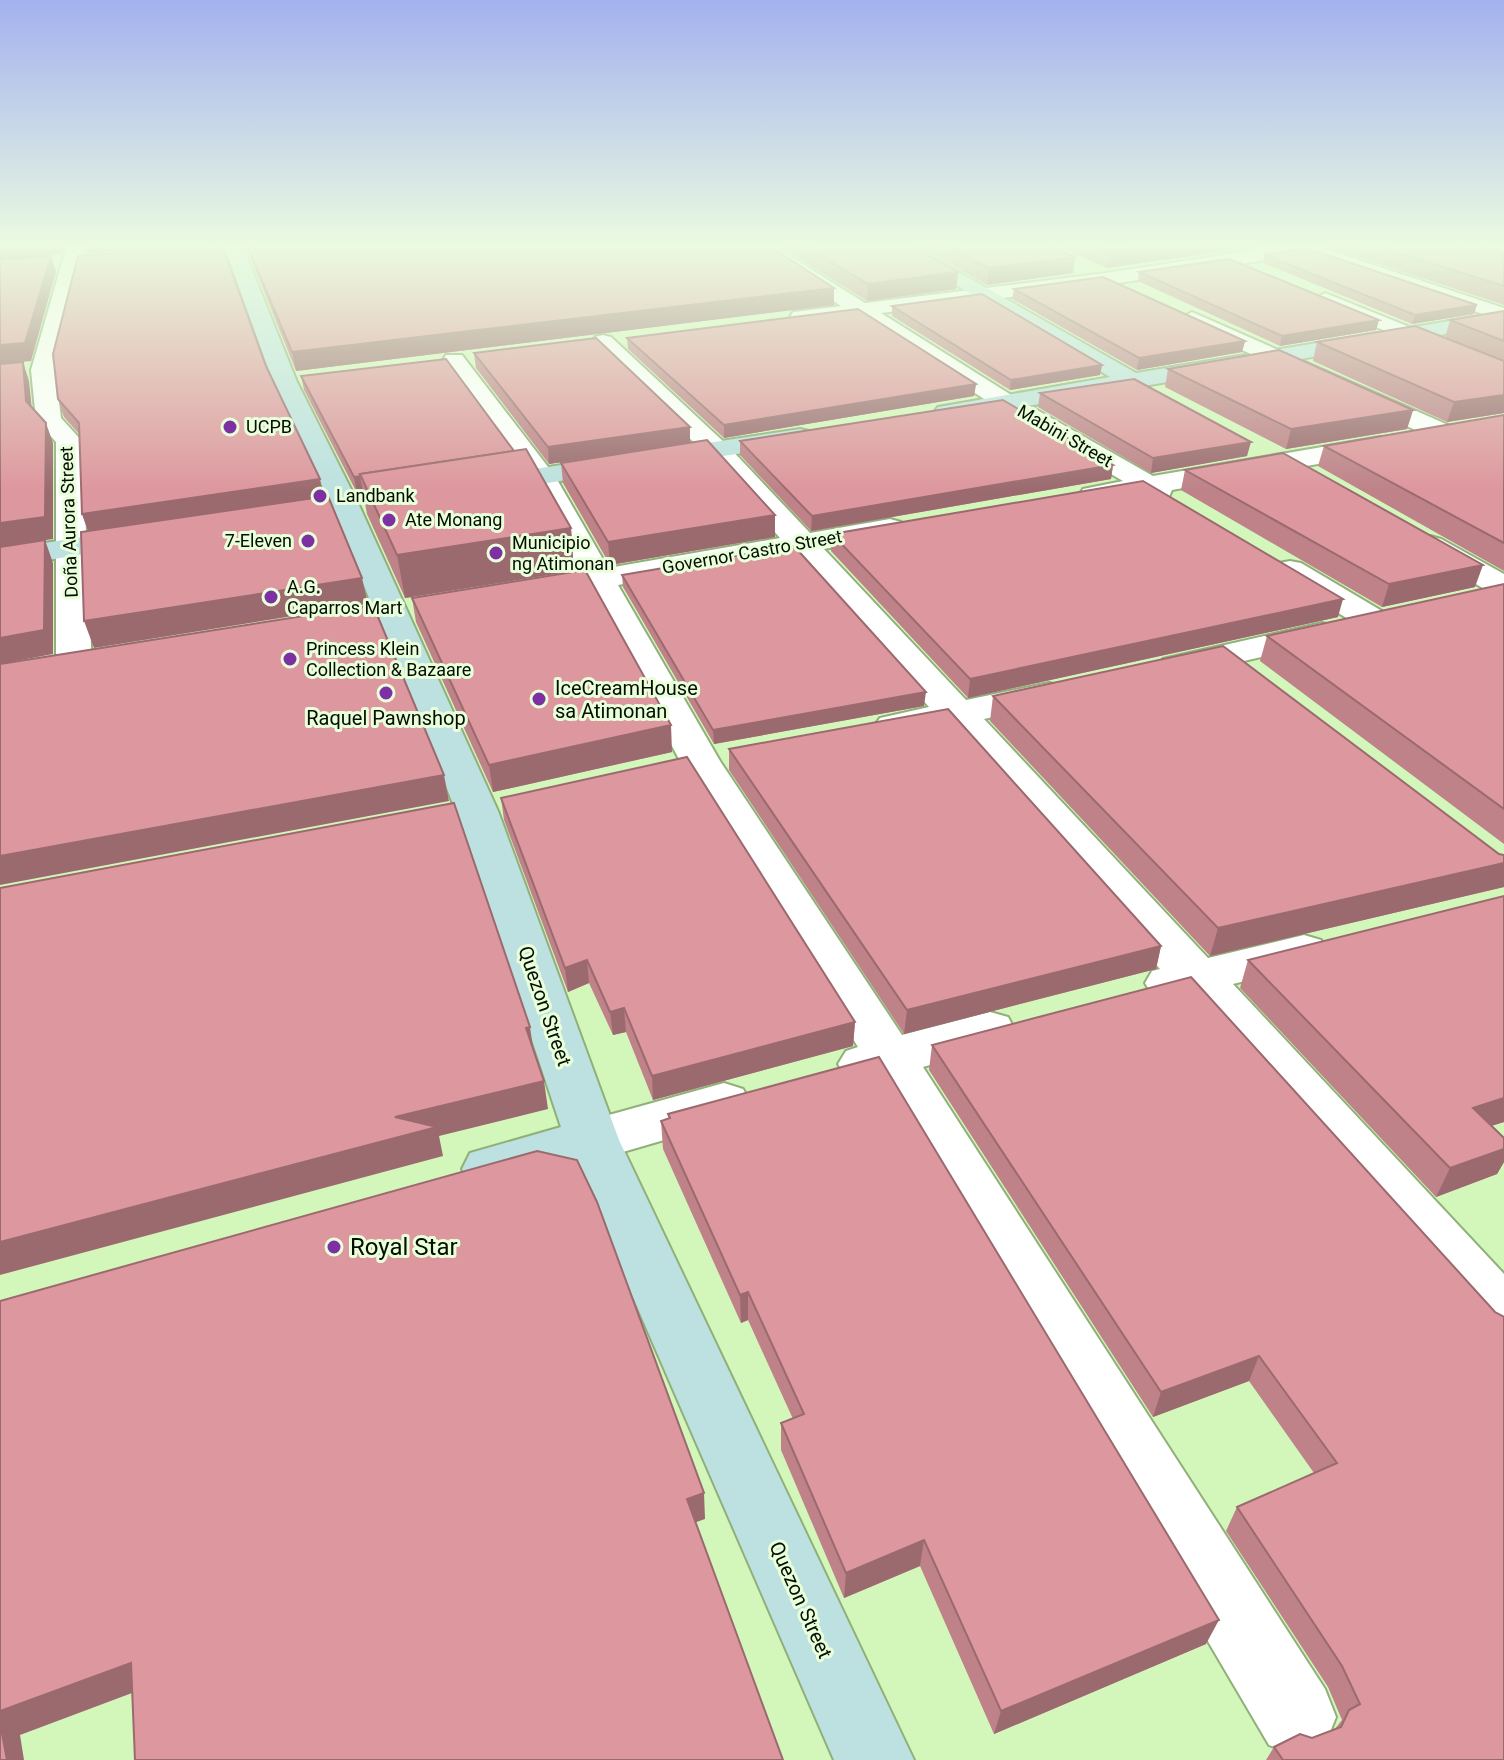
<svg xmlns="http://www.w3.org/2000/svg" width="1504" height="1760" viewBox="0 0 1504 1760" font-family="Roboto,sans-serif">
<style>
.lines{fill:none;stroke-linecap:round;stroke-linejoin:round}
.street-casing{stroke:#90b079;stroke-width:4}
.secondary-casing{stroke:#90b079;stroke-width:4}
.street{fill:#fff;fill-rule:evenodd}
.secondary{fill:#bde1e0;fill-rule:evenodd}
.wall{fill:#be8288}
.shaded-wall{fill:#9b6a6f}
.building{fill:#dd979e;stroke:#9b6a6f;stroke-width:2}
.poi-dot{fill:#7d30a1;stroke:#e9fedb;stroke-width:3}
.labels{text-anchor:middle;stroke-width:6;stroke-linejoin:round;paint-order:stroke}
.far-poi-label{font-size:18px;fill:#050f00;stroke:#e9fedb;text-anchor:start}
.far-street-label{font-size:18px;fill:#050f00;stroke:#e9fedb}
.poi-label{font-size:20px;fill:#050f00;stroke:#e9fedb;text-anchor:start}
.street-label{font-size:20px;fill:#050f00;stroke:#e9fedb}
.near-poi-label{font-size:24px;fill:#050f00;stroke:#e9fedb;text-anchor:start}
</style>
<rect width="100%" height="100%" fill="#d3f6bb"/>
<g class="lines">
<defs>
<g id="street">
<polygon points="67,245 85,245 55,370 61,418 82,441 92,667 87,675 74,678 61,675 56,667 56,442 36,420 31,370"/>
<path d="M751 245H772L865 303 1106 273 1287 245H1313L1504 308V321L1304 254 1106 285 881 313 1016 398 1153 476 1380 437 1389 439 1393 445 1389 451 1380 453 1172 490 1169 497C1158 500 1153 496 1143 495 1123 493 1104 506 1083 501L1079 495 1083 489 1123 481 998 408 857 316 801 323 793 322 790 317 793 312 841 306Z"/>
<polygon points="1325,293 1504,365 1504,380 1318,303 1315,299"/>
<polygon points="1192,312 1455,428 1459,434 1455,440 1437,440 1184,323 1181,318"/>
<polygon points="603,335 611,337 726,444 810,533 890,519 901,522 905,528 901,534 824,549 966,700 1049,683 1062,686 1067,694 1062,702 984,719 1208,958 1304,935 1321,940 1327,951 1321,962 1233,984 1504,1274 1504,1343 1482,1335 1184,996 1169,1000 1152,995 1145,983 1152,971 1160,969 946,726 893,737 880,734 874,726 880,718 929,707 794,554 618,585 720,761 902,1035 990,1012 1008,1017 1015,1030 1008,1043 923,1067 1325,1689 1336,1717 1325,1745 1297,1756 1269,1745 877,1079 864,1083 846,1077 838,1064 846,1051 858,1047 680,761 528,477 443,360 446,355 462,355 555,476 608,568 780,538 708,456 595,347 592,342 595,337"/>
<polygon points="1430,536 1441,539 1504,574 1504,597 1493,594 1419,551 1415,545 1419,539"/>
<polygon points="1290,561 1301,563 1387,614 1392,621 1387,628 1375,631 1363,628 1279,577 1274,570 1279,563"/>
<polygon points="1322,623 1334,626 1339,633 1334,640 1175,677 1163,673 1157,666 1163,659"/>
<polygon points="724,1083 743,1089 751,1103 743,1117 592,1161 573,1155 565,1140 573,1125"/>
</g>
<g id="secondary">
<polygon points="224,245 242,245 297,382 359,505 498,811 619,1140 914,1760 834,1760 576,1166 490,1191 470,1185 462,1169 470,1153 561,1127 456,811 331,505 273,382"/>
<polygon points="889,245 911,245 1136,373 1504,312 1504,324 947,420 938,417 934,412 938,407 1110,377"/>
<polygon points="800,429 809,431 813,437 809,443 481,493 471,491 467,485 471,479 481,477"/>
<polygon points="140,528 151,531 155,537 151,543 0,568 0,550"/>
</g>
</defs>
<use href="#street" class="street-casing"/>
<use href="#secondary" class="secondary-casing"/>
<use href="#street" class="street"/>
<use href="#secondary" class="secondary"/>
</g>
<g class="wall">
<polygon points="245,245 768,245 834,288 834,305 296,371"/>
<polygon points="777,245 910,245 958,272 956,289 867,301"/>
<polygon points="916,245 1047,245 1073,273 987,285"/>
<polygon points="1055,245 1269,245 1107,268"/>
<polygon points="1321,245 1456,245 1471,249 1504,253 1504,305"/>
<polygon points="1265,255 1474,314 1412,324 1263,263"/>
<polygon points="1139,272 1379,320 1376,330 1280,346 1138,281"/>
<polygon points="1014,289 1245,341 1242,352 1137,370 1012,299"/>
<polygon points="892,306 1102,365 1100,375 1010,390 892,316"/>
<polygon points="1504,311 1504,413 1447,422 1313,361 1317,342 1445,338 1450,320"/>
<polygon points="627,338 976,384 974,396 724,438 628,349"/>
<polygon points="474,353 690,443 775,515 775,537 610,565 563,483 561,463 615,454 549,464 476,368"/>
<polygon points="266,366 323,496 368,604 88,531 82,514 80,435 64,417 58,399"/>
<polygon points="1168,369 1413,410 1407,429 1286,449 1165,387"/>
<polygon points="301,376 571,528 574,571 405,598 367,514 363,492 357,493 304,390"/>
<polygon points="1040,393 1247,456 1151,473 1038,407"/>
<polygon points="1504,415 1504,571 1318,466 1324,446"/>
<polygon points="740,441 1113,465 1111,479 811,531 740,455"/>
<polygon points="1185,470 1475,587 1382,607 1181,490"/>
<polygon points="832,534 1338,617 968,698 831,551"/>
<polygon points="622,575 924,706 714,744 623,587"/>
<polygon points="1504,584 1504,844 1260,661 1267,636"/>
<polygon points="412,598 672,752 493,792 416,622"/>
<polygon points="993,696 1504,855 1504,887 1210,956 990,721"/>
<polygon points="729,749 1161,946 1156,969 904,1034 729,770"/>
<polygon points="501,798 855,1022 853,1046 653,1100 626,1032 613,1035 589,983 568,992 504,820"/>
<polygon points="1504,896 1504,1122 1491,1126 1504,1138 1504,1162 1497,1174 1436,1197 1240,988 1248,960"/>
<polygon points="1191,977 1504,1760 1266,1760 1274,1747 1312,1738 1334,1730 1342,1720 1328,1687 1226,1531 1237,1507 1314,1473 1249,1381 1153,1417 929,1070 932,1045"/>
<polygon points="668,1114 1206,1644 994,1734 920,1566 844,1598 781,1450 781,1423 793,1419 748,1320 741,1323 663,1149 661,1121 669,1119"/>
</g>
<g class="shaded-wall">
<polygon points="0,245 66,245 61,254 0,260"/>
<polygon points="84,245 211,245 87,253"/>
<polygon points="1162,245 1269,245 1107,268 1110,252"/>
<polygon points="51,256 56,272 31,361 0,364 0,345"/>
<polygon points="1075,257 1073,273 987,285 989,268"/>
<polygon points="958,272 956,289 867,301 868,284"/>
<polygon points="834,288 834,305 296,371 292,352"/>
<polygon points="1477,305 1474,314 1412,324 1415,315"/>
<polygon points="1379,320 1376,330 1280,346 1282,336"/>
<polygon points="1245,341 1242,352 1137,370 1139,358"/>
<polygon points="23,362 29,381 33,420 26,401"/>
<polygon points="1102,365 1100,375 1010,390 1011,380"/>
<polygon points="976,384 974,396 724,438 724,425"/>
<polygon points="1504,395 1504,413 1447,422 1454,402"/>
<polygon points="1413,410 1407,429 1286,449 1291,429"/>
<polygon points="46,423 53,443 53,539 0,547 0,523"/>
<polygon points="690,427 690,443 549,464 548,447"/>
<polygon points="1251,442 1247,456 1151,473 1153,458"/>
<polygon points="1113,465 1111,479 811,531 812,516"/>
<polygon points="360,476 363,492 357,493 354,477"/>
<polygon points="320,479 324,498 89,533 82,514"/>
<polygon points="775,515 775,537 610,565 608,542"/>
<polygon points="571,528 574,571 405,598 397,555"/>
<polygon points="45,540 53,563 53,654 0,664 0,638"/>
<polygon points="1483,565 1475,587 1382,607 1389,584"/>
<polygon points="362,578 368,604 94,648 84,621"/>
<polygon points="1343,599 1338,617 968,698 970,679"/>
<polygon points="926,692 924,706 714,744 713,730"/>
<polygon points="671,725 672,752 493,792 489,765"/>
<polygon points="444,775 449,801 0,885 0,856"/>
<polygon points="1504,863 1504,887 1210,956 1218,928"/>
<polygon points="1161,946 1156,969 904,1034 907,1010"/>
<polygon points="587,960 589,983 568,992 565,968"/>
<polygon points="624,1008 626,1032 613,1035 610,1012"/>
<polygon points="855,1022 853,1046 653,1100 652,1076"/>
<polygon points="530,1027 534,1055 526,1028"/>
<polygon points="544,1081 548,1109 439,1136 443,1156 0,1275 0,1242 395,1117"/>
<polygon points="1504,1098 1504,1122 1459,1136 1473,1108"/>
<polygon points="1504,1149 1504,1162 1497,1174 1436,1197 1450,1168"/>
<polygon points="748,1292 748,1320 741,1323 740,1295"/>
<polygon points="1259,1356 1249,1381 1153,1417 1161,1392"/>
<polygon points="704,1493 705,1519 688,1525 687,1499"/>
<polygon points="924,1540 920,1566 844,1598 846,1573"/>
<polygon points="1219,1620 1206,1644 994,1734 1001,1711"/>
<polygon points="131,1663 148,1687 20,1735 24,1760 7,1760 0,1723 0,1711"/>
</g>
<g class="building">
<polygon points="222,245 266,366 320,479 82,514 79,423 58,399 53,354 78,256"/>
<polygon points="247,245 768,245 834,288 292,352"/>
<polygon points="803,245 910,245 958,272 868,284"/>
<polygon points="945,245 1047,245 1075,257 989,268"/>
<polygon points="1093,245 1162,245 1110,252"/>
<polygon points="1373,245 1456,245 1471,249 1485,247 1504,253 1504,286"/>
<polygon points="1306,248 1477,305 1415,315 1265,255"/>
<polygon points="51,256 25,343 0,345 0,260"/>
<polygon points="1229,259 1379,320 1282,336 1139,272"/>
<polygon points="1103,277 1245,341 1139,358 1014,289"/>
<polygon points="982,294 1102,365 1011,380 892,306"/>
<polygon points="858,309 976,384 724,425 627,338"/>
<polygon points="1504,311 1504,341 1450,320"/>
<polygon points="1415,326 1504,361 1504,395 1454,402 1317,342"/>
<polygon points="596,338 690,427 548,447 474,353"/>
<polygon points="1279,350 1413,410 1291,429 1168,369"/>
<polygon points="446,359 514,451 360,474 361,476 354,477 301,376"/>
<polygon points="23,362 26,401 46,423 45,517 0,523 0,364"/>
<polygon points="1134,379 1251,442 1153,458 1040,393"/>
<polygon points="1003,400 1113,465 812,516 740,441"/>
<polygon points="1504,415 1504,543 1324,446"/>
<polygon points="707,440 775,515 608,542 561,463"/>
<polygon points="526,449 571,528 397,555 360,474"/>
<polygon points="1283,453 1483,565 1389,584 1185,470"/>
<polygon points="1143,481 1343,599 970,679 832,534"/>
<polygon points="328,496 362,578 84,621 81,532"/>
<polygon points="45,540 44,630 0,638 0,547"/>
<polygon points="794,546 926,692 713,730 622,575"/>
<polygon points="585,570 671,725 489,765 412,598"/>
<polygon points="1504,584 1504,809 1267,636"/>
<polygon points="373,605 444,775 0,856 0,664"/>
<polygon points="1223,646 1499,854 1504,855 1504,863 1218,928 993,696"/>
<polygon points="948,709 1161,946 907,1010 729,749"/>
<polygon points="687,757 855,1022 652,1076 624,1008 610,1012 587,960 565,968 501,798"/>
<polygon points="454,803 530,1027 526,1028 544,1081 395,1117 437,1127 0,1242 0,888"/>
<polygon points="1504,896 1504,1098 1473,1108 1504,1138 1504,1149 1450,1168 1248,960"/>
<polygon points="1191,977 1495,1312 1504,1317 1504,1760 1283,1760 1274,1747 1300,1734 1312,1738 1341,1727 1349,1710 1360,1704 1342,1666 1237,1507 1337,1463 1259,1356 1161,1392 932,1045"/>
<polygon points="879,1057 1219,1620 1001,1711 924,1540 846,1573 781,1423 804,1414 748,1292 740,1295 661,1121 670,1118 668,1114"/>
<polygon points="537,1151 577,1160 597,1202 704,1493 687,1499 783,1760 135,1760 131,1663 0,1711 0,1301"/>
<polygon points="0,1723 7,1760 0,1760"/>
</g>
<linearGradient id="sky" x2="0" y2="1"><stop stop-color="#a3b1ef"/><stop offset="0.5" stop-color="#ebfbe0"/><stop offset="1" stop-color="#ebfbe0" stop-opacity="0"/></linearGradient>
<rect width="1504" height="491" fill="url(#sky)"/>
<g class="poi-dot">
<circle cx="230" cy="427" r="8"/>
<circle cx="320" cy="496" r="8"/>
<circle cx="389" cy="520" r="8"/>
<circle cx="308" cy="541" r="8"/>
<circle cx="496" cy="553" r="8"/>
<circle cx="271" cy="597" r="8"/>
<circle cx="290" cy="659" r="8"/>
<circle cx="386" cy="693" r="8"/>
<circle cx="539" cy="699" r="8"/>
<circle cx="334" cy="1247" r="8"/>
</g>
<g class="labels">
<g class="far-poi-label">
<text x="246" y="433">UCPB</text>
<text x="336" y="502">Landbank</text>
<text x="405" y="526">Ate Monang</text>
<text x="292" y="547" text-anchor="end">7-Eleven</text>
<text x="512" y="549">Municipio<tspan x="512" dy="21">ng Atimonan</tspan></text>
<text x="287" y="593">A.G.<tspan x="287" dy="21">Caparros Mart</tspan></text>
<text x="306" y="655">Princess Klein<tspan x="306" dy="21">Collection &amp; Bazaare</tspan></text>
</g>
<g class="far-street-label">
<text transform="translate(1065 436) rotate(30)" y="6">Mabini Street</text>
<text transform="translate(69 522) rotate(-92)" y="6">Doña Aurora Street</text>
<text transform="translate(752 552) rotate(-10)" y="6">Governor Castro Street</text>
</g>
<g class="poi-label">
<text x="555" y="695">IceCreamHouse<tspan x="555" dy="23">sa Atimonan</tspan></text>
<text x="386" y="725" text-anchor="middle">Raquel Pawnshop</text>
</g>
<g class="street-label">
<text transform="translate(545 1006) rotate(71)" y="7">Quezon Street</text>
<text transform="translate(801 1600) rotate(66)" y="7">Quezon Street</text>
</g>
<g class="near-poi-label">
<text x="350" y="1255">Royal Star</text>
</g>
</g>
</svg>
